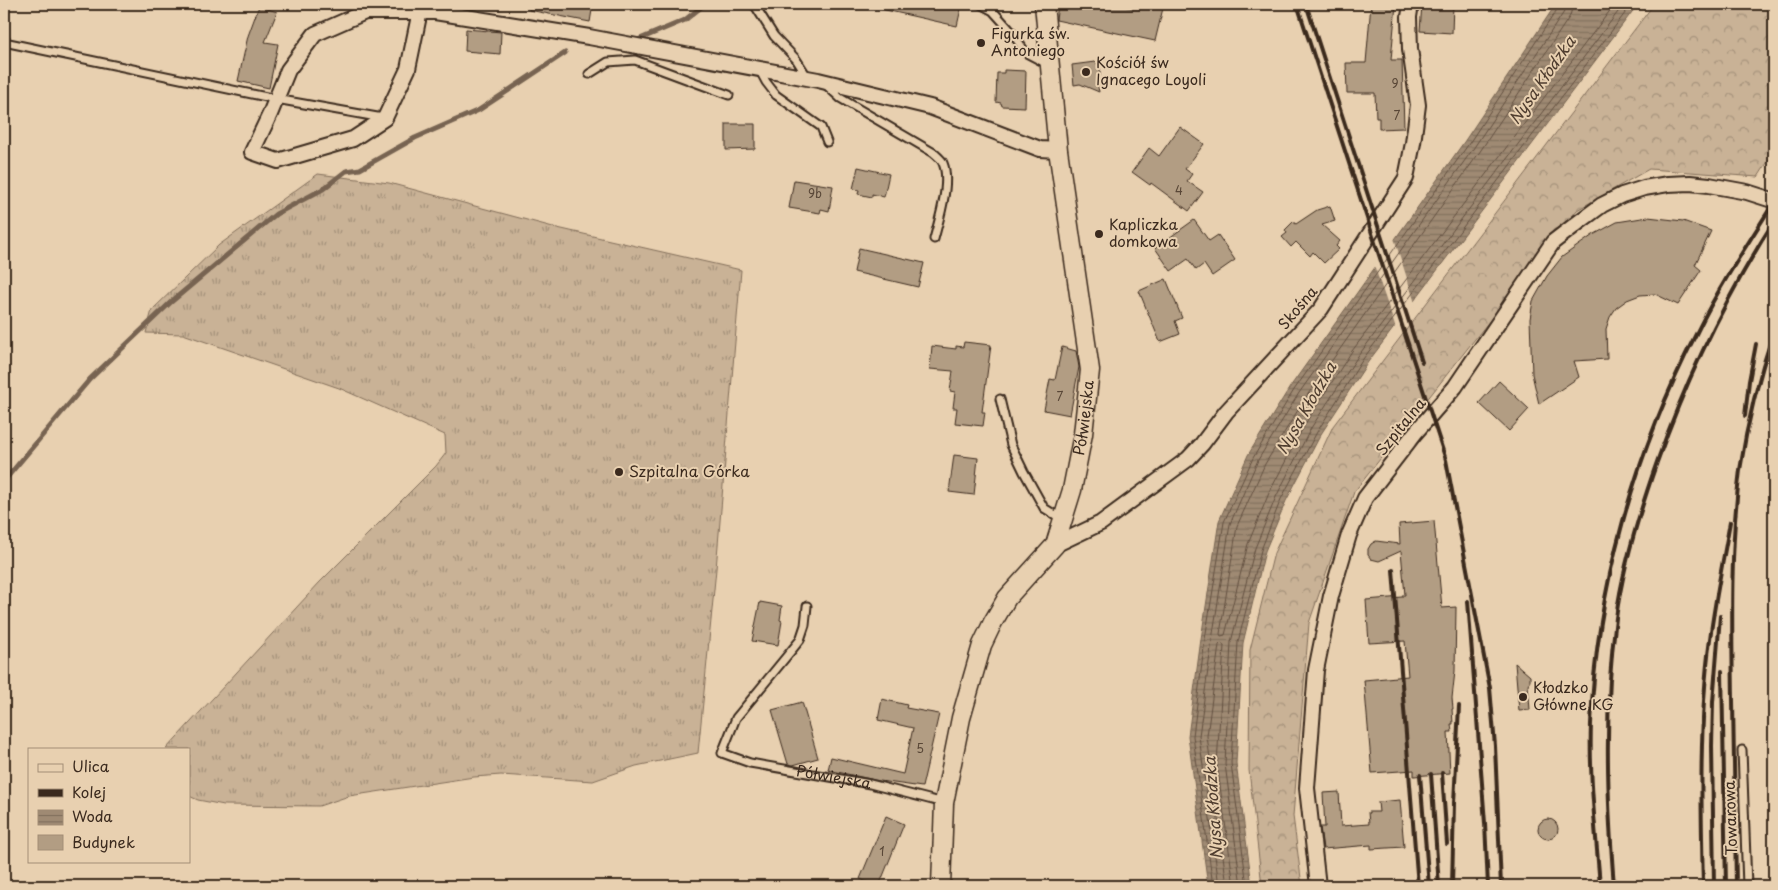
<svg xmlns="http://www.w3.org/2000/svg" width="1778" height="890" viewBox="0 0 1778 890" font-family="'Playpen Sans',sans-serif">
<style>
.grass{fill:url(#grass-tufts);stroke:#826e5a}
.forest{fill:url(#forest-crowns);stroke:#826e5a}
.water{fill:url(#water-rules);stroke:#776451}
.pier{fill:#e8d0b0}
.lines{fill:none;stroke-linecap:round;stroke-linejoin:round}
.shore{stroke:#635040;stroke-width:1}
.stream{stroke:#776451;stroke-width:5}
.building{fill:#b29d83;stroke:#3b2a1e}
.service-casing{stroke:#3b2a1e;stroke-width:11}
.minor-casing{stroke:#3b2a1e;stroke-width:18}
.tertiary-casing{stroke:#3b2a1e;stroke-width:21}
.service{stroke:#e8d0b0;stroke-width:7}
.minor{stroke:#e8d0b0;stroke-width:14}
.tertiary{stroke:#e8d0b0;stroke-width:18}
.rail{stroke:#3b2a1e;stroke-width:4}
.poi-dot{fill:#3b2a1e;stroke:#e8d0b0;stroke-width:2}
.labels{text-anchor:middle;stroke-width:4;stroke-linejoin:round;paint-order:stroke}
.number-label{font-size:12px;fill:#594737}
.poi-label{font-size:15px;fill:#3b2a1e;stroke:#e8d0b0;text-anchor:start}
.street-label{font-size:15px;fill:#3b2a1e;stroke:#e8d0b0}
.water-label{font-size:16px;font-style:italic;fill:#4f3d2f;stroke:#e8d0b0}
</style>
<defs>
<pattern id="grass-tufts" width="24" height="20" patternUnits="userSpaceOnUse" patternTransform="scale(1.25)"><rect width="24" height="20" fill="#c9b296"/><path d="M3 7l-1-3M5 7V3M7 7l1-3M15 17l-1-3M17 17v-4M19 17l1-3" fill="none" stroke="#a4917a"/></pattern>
<pattern id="forest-crowns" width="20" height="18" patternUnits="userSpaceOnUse" patternTransform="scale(1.25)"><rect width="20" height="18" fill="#c9b296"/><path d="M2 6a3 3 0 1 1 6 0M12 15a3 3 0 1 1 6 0" fill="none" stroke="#a4917a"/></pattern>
<pattern id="water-rules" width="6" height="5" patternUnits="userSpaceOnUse" patternTransform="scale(1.25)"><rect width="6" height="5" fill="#9f8a73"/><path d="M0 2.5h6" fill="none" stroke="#83715e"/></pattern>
</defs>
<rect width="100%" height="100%" fill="#e8d0b0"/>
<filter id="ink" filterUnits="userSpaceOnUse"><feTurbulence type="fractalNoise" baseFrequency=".02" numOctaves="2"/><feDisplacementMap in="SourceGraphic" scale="10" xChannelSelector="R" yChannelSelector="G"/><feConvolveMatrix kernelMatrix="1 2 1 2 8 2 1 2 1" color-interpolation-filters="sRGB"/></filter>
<g filter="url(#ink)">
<polygon class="grass" points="318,174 389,183 553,227 741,270 716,569 698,753 636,766 593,781 501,775 474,777 349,796 319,806 224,805 198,800 189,796 189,749 166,749 320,582 436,466 446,453 445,435 339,388 183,334 146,333 152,310 219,245"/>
<polygon class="forest" points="1654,4 1774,4 1774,152 1758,177 1649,169 1577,210 1354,492 1309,623 1293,816 1302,886 1262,886 1249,770 1250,650 1274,553 1333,426"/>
<polygon class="water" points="1556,4 1638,4 1368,362 1321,434 1286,501 1265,551 1243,643 1236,763 1252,886 1208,886 1188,736 1201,639 1219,521 1248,455 1290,387 1464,142"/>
<polygon class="pier" points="1394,238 1415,303 1396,329 1374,265"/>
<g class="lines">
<g class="shore">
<polyline points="1573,4 1570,16 1479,153 1306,397 1265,464 1237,526 1220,634 1221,636 1225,635 1248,544 1269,493 1305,424 1352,351 1615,4"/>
<polyline points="1213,886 1193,736 1205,639 1224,522 1253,458 1294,390 1468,145 1558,8 1559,4"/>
<polyline points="1219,886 1199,736 1212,640 1230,524 1258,460 1299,393 1473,149 1564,12 1566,4"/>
<polyline points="1227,886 1207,736 1219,645 1221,643 1224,645 1217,765 1234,886"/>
<polyline points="1241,886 1225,764 1231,642 1255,548 1276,497 1311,428 1358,356 1624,4"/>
<polyline points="1247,886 1231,763 1238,642 1261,550 1281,499 1317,432 1363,359 1632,4"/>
</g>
<g class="stream">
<polyline points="640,39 685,20 705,4"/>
<polyline points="4,481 90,379 171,302 276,214 323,189 346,171 360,169 415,138 479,110 565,53"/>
</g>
</g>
<g class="building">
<polygon points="529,4 593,4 590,22 529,10"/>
<polygon points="882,4 962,4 957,26 881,9"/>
<polygon points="1058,4 1114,4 1132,8 1133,4 1164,4 1155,41 1056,20"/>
<polygon points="1371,4 1396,4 1391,60 1402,60 1404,128 1379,129 1379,118 1376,118 1375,93 1347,93 1346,63 1366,63"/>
<polygon points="1422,4 1453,4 1452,33 1420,31"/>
<polygon points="259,6 277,12 265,42 278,44 269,88 238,81 248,36"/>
<polygon points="466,29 501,32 500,54 465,51"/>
<polygon points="1095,62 1100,67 1100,76 1097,81 1099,92 1080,84 1074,85 1072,65"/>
<polygon points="1004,70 1026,71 1025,107 1002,106 1001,103 996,102 997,73 1004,73"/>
<polygon points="726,124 755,124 755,149 726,150"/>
<polygon points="1180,127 1204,144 1185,169 1192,174 1187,181 1203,192 1189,211 1151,183 1150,185 1132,172 1149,148 1159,156"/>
<polygon points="858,167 889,174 884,197 872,194 872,197 858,194 859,190 853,189"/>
<polygon points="794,180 833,186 829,211 821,209 820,213 789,208"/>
<polygon points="1330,206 1335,221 1322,225 1340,241 1336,246 1339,249 1324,263 1313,252 1310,256 1296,242 1291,247 1282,237 1287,233 1285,230 1293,222 1296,224 1317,210"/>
<polygon points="1648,217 1683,221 1711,231 1695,265 1701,270 1678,305 1655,294 1640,295 1627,300 1616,308 1610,317 1606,329 1607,359 1574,361 1579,377 1539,404 1532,374 1530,319 1533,301 1547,276 1562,257 1593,235 1617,222"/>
<polygon points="1194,220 1209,241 1218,235 1235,260 1212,276 1204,264 1196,270 1188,259 1171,271 1155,248"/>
<polygon points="859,248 924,263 918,287 854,272"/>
<polygon points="1166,279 1182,318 1175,321 1180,334 1160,342 1139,291"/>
<polygon points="964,342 991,345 982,412 985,412 983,426 955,423 957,408 953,408 955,392 950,391 953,371 930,369 932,346 956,349 956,346 963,347"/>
<polygon points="1062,347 1076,351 1079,367 1070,415 1044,410 1050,379 1055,380"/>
<polygon points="1499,381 1529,409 1509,431 1479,403"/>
<polygon points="954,455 978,458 974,495 949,492"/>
<polygon points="1434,521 1442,608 1456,607 1455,671 1452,698 1453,709 1452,709 1453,724 1451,724 1452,732 1448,732 1450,773 1414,776 1414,770 1372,773 1364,680 1408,676 1405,641 1369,643 1366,600 1402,597 1402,595 1405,595 1401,551 1379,561 1371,559 1368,555 1368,549 1371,544 1376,541 1400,544 1399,524"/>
<polygon points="760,602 782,606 780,620 782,621 778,645 752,641"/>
<polygon points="1515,663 1530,676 1530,681 1528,684 1530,710 1519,711"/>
<polygon points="882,699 907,705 906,708 939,714 922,787 880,781 828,770 831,757 903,774 913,728 878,720"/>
<polygon points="802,702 818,758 793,765 788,764 772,710"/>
<polygon points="1339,792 1341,826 1369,824 1368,812 1379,812 1378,802 1400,800 1404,847 1371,849 1371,845 1323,849 1320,827 1325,827 1323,793"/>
<polygon points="886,816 904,824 879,886 877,886 860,879"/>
<circle cx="1548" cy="829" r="10"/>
</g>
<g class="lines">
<defs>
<g id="service">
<polyline points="754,4 774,36 796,59 808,78"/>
<polyline points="980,4 993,11 1011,31 1026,53 1047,64"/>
<polyline points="4,42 276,99 383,118"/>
<polyline points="759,69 766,82 776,95 821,127 827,142"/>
<polyline points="589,74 608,62 635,60 729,95"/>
<path d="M826 85 840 98 934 153C936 155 940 158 942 161 952 179 939 220 934 239"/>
<polyline points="1000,399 1011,445 1024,472 1044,508 1062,519"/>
<path id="s1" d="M807 606 805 625 800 640 736 718 722 753 750 763 870 784 944 803"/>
<polyline points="1742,750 1747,886"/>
</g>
<g id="minor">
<polyline points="420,11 408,69 385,118 353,139 278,161 252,152 270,114 288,70 315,34 365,12 435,12 589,37 818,80 930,107 1040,149 1058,150"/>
<polyline points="1055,545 1101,523 1188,459 1202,444 1226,412 1321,309 1406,178 1413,143 1418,105 1410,49 1409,17 1411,4"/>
<polyline points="1318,886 1307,788 1316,670 1331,596 1349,535 1365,498 1415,433 1455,387 1553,242 1579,222 1602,205 1622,195 1644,188 1668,184 1690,183 1709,185 1747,192 1769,199"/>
</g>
<g id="tertiary">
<path id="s2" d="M941 886 944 803 961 718 982 645 993 622 1007 598 1055 545 1072 490 1083 434 1090 370 1058 150 1044 4"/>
</g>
</defs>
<use href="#service" class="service-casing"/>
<use href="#minor" class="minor-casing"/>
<use href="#tertiary" class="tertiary-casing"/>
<use href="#service" class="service"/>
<use href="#minor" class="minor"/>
<use href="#tertiary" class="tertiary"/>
<g class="rail">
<polyline points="1297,4 1446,460 1490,688 1495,746 1501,886"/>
<polyline points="1306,4 1422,362"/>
<polyline points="1745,416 1749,381 1756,344"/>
<polyline points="1393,570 1418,886"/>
<polyline points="1468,601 1485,823 1488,886"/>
<polyline points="1722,671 1726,886"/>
<polyline points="1442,773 1447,844"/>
<polyline points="1431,774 1439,886"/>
<polyline points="1420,775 1429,886"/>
<polyline points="1452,886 1454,803 1459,706"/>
<path d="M1600 886C1596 832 1589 778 1591 724 1596 588 1635 453 1697 332 1719 287 1747 245 1774 202"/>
<path d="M1614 886C1607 797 1604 707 1616 618 1623 565 1639 513 1657 462 1687 377 1726 297 1774 221"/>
<path d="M1703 886C1701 804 1699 721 1710 639 1715 600 1723 561 1730 522"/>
<polyline points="1714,886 1712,746 1713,702 1720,616"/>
<path d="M1736 886C1735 824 1734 763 1733 701 1732 624 1730 546 1740 470 1747 424 1759 375 1774 331"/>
</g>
</g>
</g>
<g class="poi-dot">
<circle cx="981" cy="43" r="5"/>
<circle cx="1086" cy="72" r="5"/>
<circle cx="1099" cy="234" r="5"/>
<circle cx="619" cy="472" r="5"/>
<circle cx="1523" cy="697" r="5"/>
</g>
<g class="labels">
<g class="number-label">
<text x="1395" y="88">9</text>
<text x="1397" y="120">7</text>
<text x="1179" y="195">4</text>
<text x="815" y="198">9b</text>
<text x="1060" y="401">7</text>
<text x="920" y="753">5</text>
<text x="882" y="856">1</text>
</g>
<g class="poi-label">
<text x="991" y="39">Figurka św.<tspan x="991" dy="17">Antoniego</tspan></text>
<text x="1096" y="68">Kościół św<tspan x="1096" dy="17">Ignacego Loyoli</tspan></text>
<text x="1109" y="230">Kapliczka<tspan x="1109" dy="17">domkowa</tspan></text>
<text x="629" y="477">Szpitalna Górka</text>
<text x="1533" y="693">Kłodzko<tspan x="1533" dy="17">Główne KG</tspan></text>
</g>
<g class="street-label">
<text transform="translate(1298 308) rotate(-50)" y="5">Skośna</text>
<text dy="5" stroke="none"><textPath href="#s2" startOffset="501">Półwiejska</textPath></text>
<text transform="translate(1401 427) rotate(-51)" y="5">Szpitalna</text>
<text dy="5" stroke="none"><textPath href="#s1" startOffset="288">Półwiejska</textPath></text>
<text transform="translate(1731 818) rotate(-92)" y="5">Towarowa</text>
</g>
<g class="water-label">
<text transform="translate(1542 80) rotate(-55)" y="6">Nysa Kłodzka</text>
<text transform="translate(1306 408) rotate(-60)" y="6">Nysa Kłodzka</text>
<text transform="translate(1213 808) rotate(-94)" y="6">Nysa Kłodzka</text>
</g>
</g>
<rect width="1778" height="890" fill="none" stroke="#e8d0b0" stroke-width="20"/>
<rect x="10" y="10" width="1758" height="870" fill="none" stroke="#3b2a1e" stroke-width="2" filter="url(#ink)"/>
<rect x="28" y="748" width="162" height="115" fill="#e8d0b0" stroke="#a38e76"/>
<rect x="38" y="764" width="25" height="8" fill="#e8d0b0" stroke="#a38e76"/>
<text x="72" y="772" font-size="15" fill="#3b2a1e">Ulica</text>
<rect x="38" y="789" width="25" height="8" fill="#3b2a1e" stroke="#a38e76"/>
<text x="72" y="798" font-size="15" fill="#3b2a1e">Kolej</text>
<rect x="38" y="810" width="25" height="15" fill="url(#water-rules)" stroke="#a38e76"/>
<text x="72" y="822" font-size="15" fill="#3b2a1e">Woda</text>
<rect x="38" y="835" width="25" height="15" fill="#b29d83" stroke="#a38e76"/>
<text x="72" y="848" font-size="15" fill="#3b2a1e">Budynek</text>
</svg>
